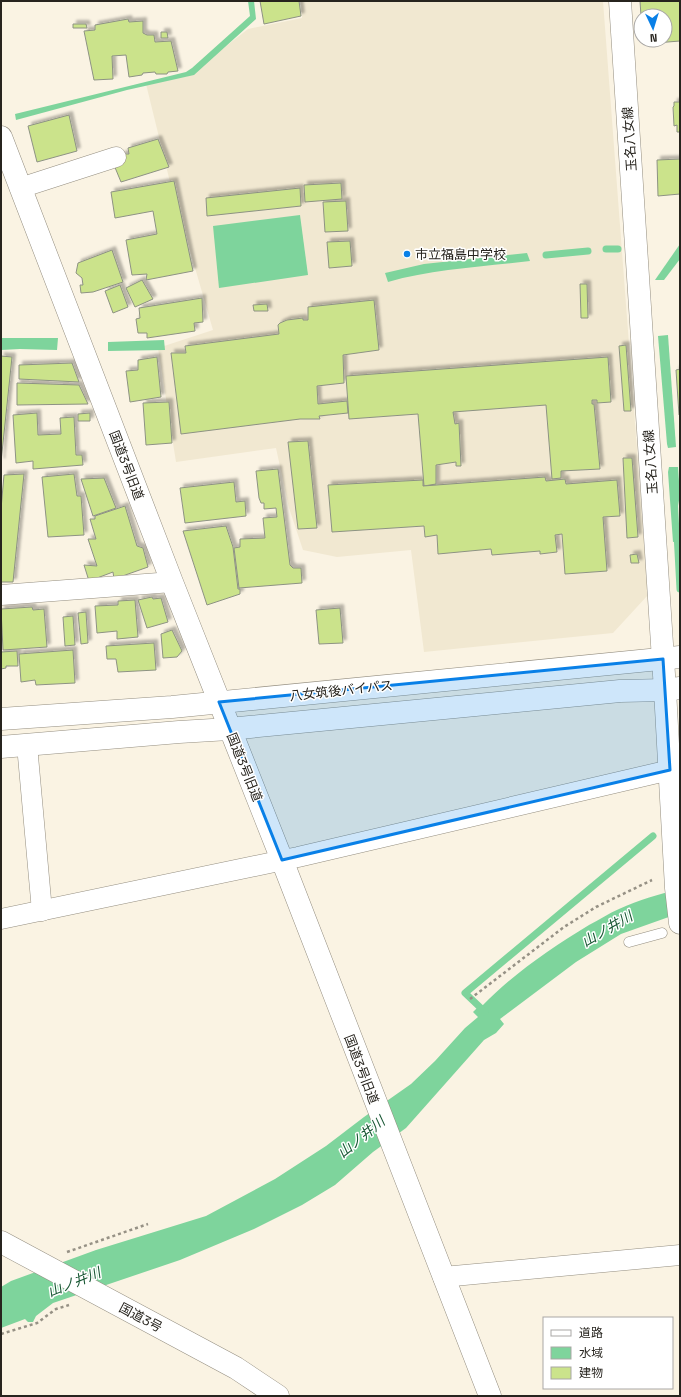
<svg xmlns="http://www.w3.org/2000/svg" width="681" height="1397" viewBox="0 0 681 1397" font-family="'Space Grotesk','Noto Sans JP',sans-serif">
<style>
.built{fill:#f1e8d1}
.water{fill:#7ed49c}
.lines{fill:none;stroke-linecap:round;stroke-linejoin:round}
.stream{stroke:#7ed49c;stroke-width:7}
.building{fill:#cbe38b;stroke:#8d9283;filter:url(#shadow)}
.service-casing{stroke:#948e80;stroke-width:11}
.minor-casing{stroke:#948e80;stroke-width:21}
.tertiary-casing{stroke:#948e80;stroke-width:23}
.primary-casing{stroke:#948e80;stroke-width:23}
.trunk-casing{stroke:#948e80;stroke-width:23}
.path{stroke:#969185;stroke-width:2.5;stroke-dasharray:3 3;stroke-linecap:butt}
.service{stroke:#fff;stroke-width:10}
.minor{stroke:#fff;stroke-width:20}
.tertiary{stroke:#fff;stroke-width:22}
.primary{stroke:#fff;stroke-width:22}
.trunk{stroke:#fff;stroke-width:22}
.marked{fill:#0980e7;fill-opacity:0.2;stroke:#0980e7;stroke-width:3;stroke-linejoin:round}
.poi-dot{fill:#0980e7;stroke:#fff;stroke-width:1.5}
.labels{text-anchor:middle;stroke-width:3;stroke-linejoin:round;paint-order:stroke}
.street-label{font-size:13px;fill:#27241e;stroke:#fff}
.poi-label{font-size:13px;fill:#27241e;stroke:#fff;text-anchor:start}
.water-label{font-size:14px;font-style:italic;fill:#155531;stroke:#fff}
</style>
<defs>
<filter id="shadow"><feDropShadow dx="3.5" dy="-3.5" stdDeviation="1" flood-color="#0004"/></filter>
</defs>
<rect width="100%" height="100%" fill="#faf3e3"/>
<polygon class="built" points="301,1 603,1 648,595 613,633 424,652 411,550 337,557 303,550 289,508 276,448 176,462 158,348 213,330 169,178 146,84 188,76 248,29 302,18"/>
<g class="water">
<polygon points="248,1 254,1 256,19 194,75 127,90 16,120 15,114 186,72 192,68 250,16"/>
<polygon points="300,215 308,275 219,288 213,226"/>
<polygon points="680,244 680,259 664,280 655,280"/>
<path d="M527 253 530 261C483 267 433 269 388 282L385 273 424 264Z"/>
<polygon points="668,335 676,447 668,448 667,444 658,336"/>
<polygon points="1,338 58,338 57,350 20,349 1,350"/>
<polygon points="164,340 165,350 108,351 108,342"/>
<polygon points="669,467 678,467 680,495 678,506 680,541 673,542 668,472"/>
<path d="M680 889V913L621 934 576 962 500 1019 504 1024 496 1033 484 1040 406 1128 373 1152 335 1185 302 1205 254 1229 180 1260 53 1303 36 1316 33 1322H28L25 1319 1 1328V1287L11 1281 96 1250 206 1216 275 1179 326 1146 364 1117 411 1084 435 1061 465 1028 478 1017 473 1012 480 1005 482 1006C513 974 551 948 589 925 599 920 609 913 619 909 639 900 659 894 680 889Z"/>
</g>
<g class="lines">
<g class="stream">
<polyline points="606,249 618,249"/>
<polyline points="546,255 588,251"/>
<polyline points="677,533 680,589"/>
<polyline points="485,1012 465,993 653,836"/>
</g>
</g>
<g class="building">
<polygon points="260,1 299,1 301,16 264,24"/>
<polygon points="640,1 680,1 680,41 643,44 643,40 665,40 665,16 641,16"/>
<polygon points="128,19 129,22 143,21 143,33 147,35 154,35 155,42 171,41 178,71 168,72 167,74 156,74 155,72 143,73 142,75 129,77 126,55 112,56 113,79 94,80 84,31 95,30 95,25"/>
<polygon points="73,24 86,24 87,28 73,28"/>
<polygon points="161,32 167,32 168,38 161,38"/>
<polygon points="674,102 680,102 680,132 677,132 677,125 674,126 673,107 674,106"/>
<polygon points="69,115 77,151 37,162 28,126"/>
<polygon points="158,139 169,167 121,182 114,165 123,154 129,154 128,148"/>
<polygon points="680,159 680,194 658,196 657,160"/>
<polygon points="174,181 193,271 146,280 147,274 132,275 126,240 157,234 153,211 115,218 111,192"/>
<polygon points="341,183 342,199 305,202 304,185"/>
<polygon points="300,188 301,206 207,216 206,198"/>
<polygon points="346,201 348,231 325,232 323,202"/>
<polygon points="350,241 352,266 329,268 327,242"/>
<polygon points="112,250 123,282 93,292 81,293 80,285 83,285 82,278 76,273 78,263"/>
<polygon points="142,280 153,299 135,307 126,288"/>
<polygon points="580,284 587,284 588,318 581,318"/>
<polygon points="120,285 128,307 113,313 105,291"/>
<polygon points="202,298 203,322 194,323 195,331 147,338 147,333 138,333 136,319 140,318 139,308"/>
<polygon points="374,300 379,350 343,355 344,383 317,386 318,404 347,401 348,413 319,416 320,419 300,419 181,434 171,353 186,353 185,346 279,334 278,325 280,323 287,320 303,318 303,320 308,320 308,307"/>
<polygon points="267,304 268,311 254,311 253,305"/>
<polygon points="626,345 631,411 624,411 619,346"/>
<polygon points="1,356 12,357 1,462"/>
<polygon points="157,357 161,397 130,402 126,371 138,370 138,360"/>
<polygon points="608,357 611,402 597,403 597,400 592,400 592,404 594,404 600,469 561,471 561,478 552,479 546,405 453,412 455,424 459,423 461,466 456,466 456,462 436,465 436,484 424,486 418,414 349,419 346,376"/>
<polygon points="72,363 79,382 19,379 19,365"/>
<polygon points="680,369 680,415 679,415 676,370"/>
<polygon points="17,383 79,385 88,404 17,405"/>
<polygon points="169,402 172,443 146,445 143,403"/>
<polygon points="37,413 38,435 61,434 60,418 74,417 76,455 82,455 83,465 33,469 33,461 16,463 13,415"/>
<polygon points="90,413 90,421 78,421 78,414"/>
<polygon points="308,441 317,528 298,529 288,442"/>
<polygon points="623,458 632,458 638,537 627,538"/>
<polygon points="278,469 290,565 293,568 301,568 302,583 239,588 234,548 240,547 240,539 265,538 263,518 277,517 276,508 264,509 264,503 261,503 259,498 256,471"/>
<polygon points="24,474 13,582 1,582 1,509 4,475"/>
<polygon points="74,474 77,496 81,496 84,535 48,537 42,477"/>
<polygon points="545,477 546,481 565,479 566,484 617,480 620,516 603,517 607,571 565,574 562,534 555,535 557,552 540,554 540,551 492,555 491,549 438,554 437,535 425,537 424,526 332,532 328,485 423,480 423,486"/>
<polygon points="104,478 116,508 93,516 81,479"/>
<polygon points="234,482 236,502 245,501 246,516 185,523 180,488"/>
<polygon points="125,506 137,546 143,548 148,567 114,579 113,572 89,581 84,565 97,566 88,539 96,539 90,519 95,519 95,516"/>
<polygon points="226,526 233,547 238,589 240,589 240,594 207,605 183,531"/>
<polygon points="637,554 639,563 631,563 630,555"/>
<polygon points="152,597 153,599 161,598 168,622 147,628 138,600"/>
<polygon points="135,600 138,637 117,639 117,631 97,633 95,606 118,605 118,601"/>
<polygon points="32,607 33,610 44,609 47,647 3,650 1,609"/>
<polygon points="340,608 343,643 319,644 316,610"/>
<polygon points="86,612 88,643 81,644 78,613"/>
<polygon points="73,616 75,645 65,646 63,617"/>
<polygon points="172,630 182,651 177,657 163,658 161,634"/>
<polygon points="154,643 156,670 118,672 116,659 107,659 106,646"/>
<polygon points="73,650 75,683 36,685 35,680 21,682 19,654"/>
<polygon points="17,651 18,666 6,666 6,668 1,669 1,652"/>
</g>
<g class="lines">
<defs>
<polyline id="service" points="629,942 662,933"/>
<g id="minor">
<polyline points="20,188 116,157"/>
<polyline points="1,595 172,582"/>
<polyline points="27,745 42,911"/>
<polyline points="1,919 298,857 670,770"/>
<polyline points="443,1277 680,1255"/>
</g>
<polyline id="tertiary" points="1,137 172,582 282,860 490,1396"/>
<polyline id="primary" points="620,1 665,690 676,888 680,923"/>
<g id="trunk">
<polyline points="1,719 172,707 680,657"/>
<polyline points="1,747 179,732 229,729 620,691 665,690 680,688"/>
<polyline points="1,1242 236,1368 278,1396"/>
</g>
</defs>
<use href="#service" class="service-casing"/>
<use href="#minor" class="minor-casing"/>
<use href="#tertiary" class="tertiary-casing"/>
<use href="#primary" class="primary-casing"/>
<use href="#trunk" class="trunk-casing"/>
<g class="path">
<polyline points="470,999 564,927 596,907 652,880"/>
<polyline points="67,1252 148,1224"/>
<polyline points="1,1334 37,1323 56,1309 69,1305"/>
</g>
<use href="#service" class="service"/>
<use href="#minor" class="minor"/>
<use href="#tertiary" class="tertiary"/>
<use href="#primary" class="primary"/>
<use href="#trunk" class="trunk"/>
</g>
<path class="marked" d="M663 659 670 770 282 860 219 702Z"/>
<circle class="poi-dot" cx="407" cy="254" r="4"/>
<g class="labels">
<g class="street-label">
<text transform="translate(629 139) rotate(-94)" y="5">玉名八女線</text>
<text transform="translate(650 462) rotate(-94)" y="5">玉名八女線</text>
<text transform="translate(127 465) rotate(69)" y="5">国道3号旧道</text>
<text transform="translate(341 690) rotate(-6)" y="5">八女筑後バイパス</text>
<text transform="translate(245 767) rotate(68)" y="5">国道3号旧道</text>
<text transform="translate(362 1069) rotate(69)" y="5">国道3号旧道</text>
<text transform="translate(141 1317) rotate(28)" y="5">国道3号</text>
</g>
<g class="poi-label">
<text x="415" y="259">市立福島中学校</text>
</g>
<g class="water-label">
<text transform="translate(607 929) rotate(-30)" y="5">山ノ井川</text>
<text transform="translate(361 1137) rotate(-39)" y="5">山ノ井川</text>
<text transform="translate(74 1282) rotate(-22)" y="5">山ノ井川</text>
</g>
</g>
<rect width="681" height="1397" fill="none" stroke="#27241e" stroke-width="4"/>
<rect x="543" y="1317" width="130" height="72" fill="#ffffff" stroke="#a9a7a5"/>
<rect x="551" y="1330" width="20" height="6" fill="#ffffff" stroke="#a9a7a5"/>
<text x="579" y="1337" font-size="12" fill="#27241e">道路</text>
<rect x="551" y="1347" width="20" height="12" fill="#7ed49c" stroke="#a9a7a5"/>
<text x="579" y="1357" font-size="12" fill="#27241e">水域</text>
<rect x="551" y="1367" width="20" height="12" fill="#cbe38b" stroke="#a9a7a5"/>
<text x="579" y="1377" font-size="12" fill="#27241e">建物</text>
<g transform="translate(653 28) rotate(176)"><circle r="19" fill="#ffffff" stroke="#a9a7a5"/>
<path d="M0-3L7 15L0 10L-7 15Z" fill="#0980e7"/>
<text y="-6" font-size="11" font-weight="bold" text-anchor="middle" fill="#27241e">N</text>
</g>
</svg>
